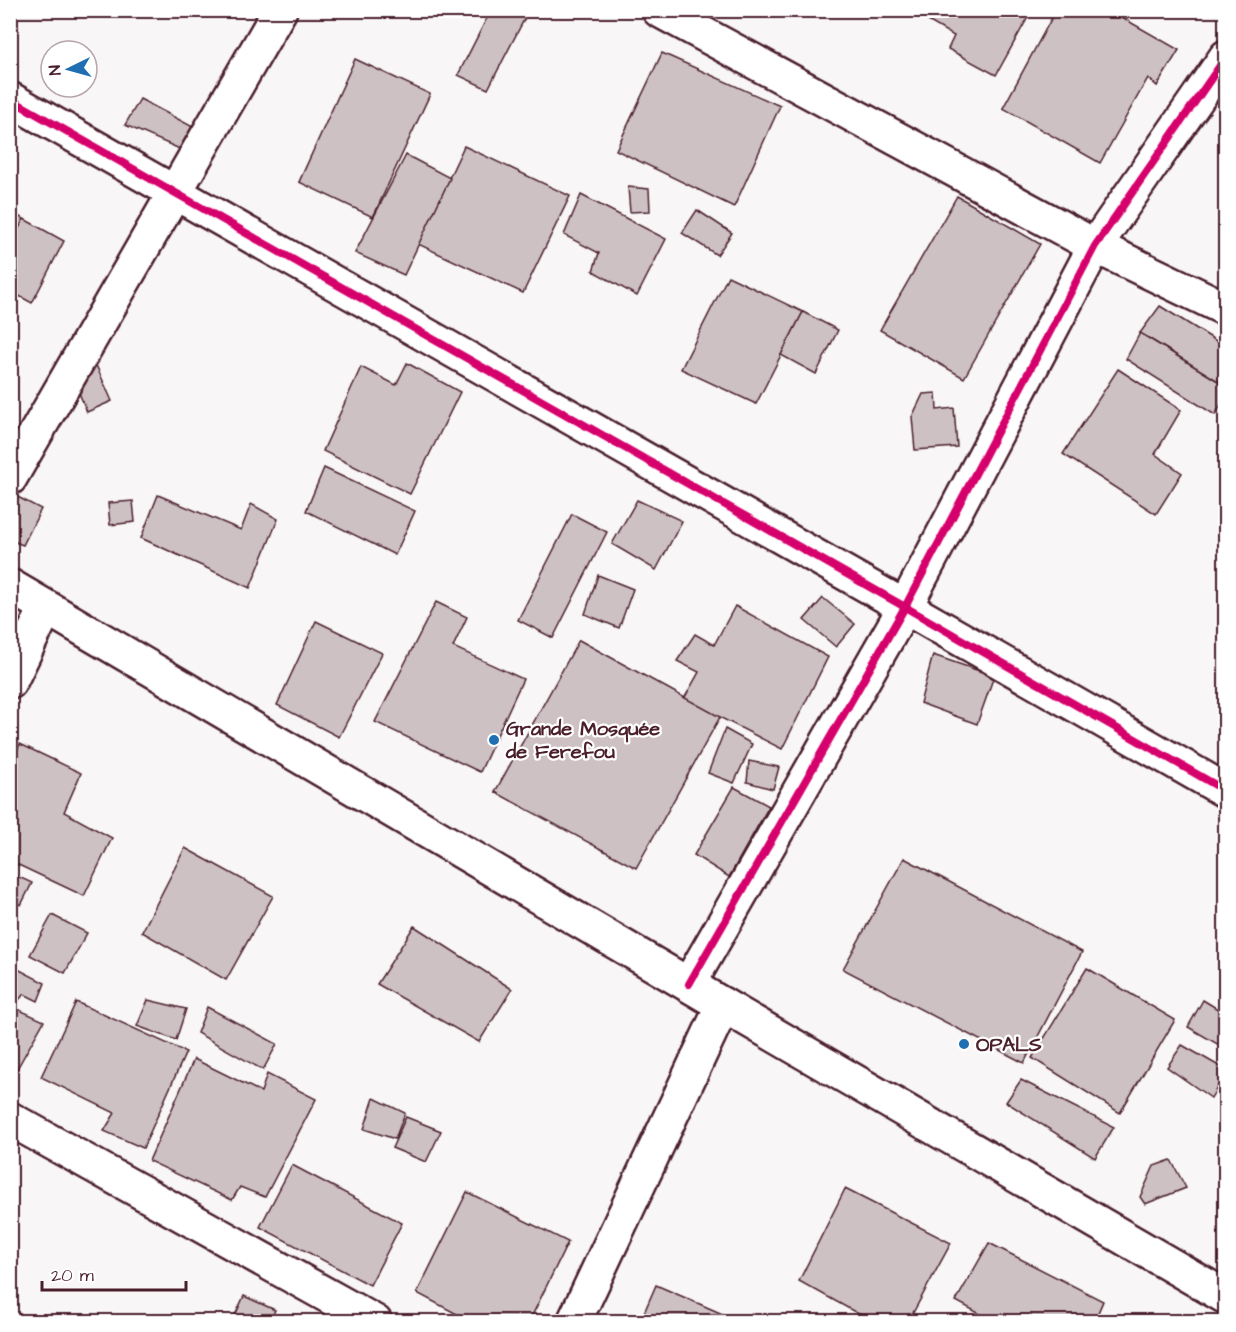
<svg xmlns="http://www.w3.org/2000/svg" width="1236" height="1332" viewBox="0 0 1236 1332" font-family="'Architects Daughter',sans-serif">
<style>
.building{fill:#cdc1c4;stroke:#4a1f2b;stroke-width:1.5}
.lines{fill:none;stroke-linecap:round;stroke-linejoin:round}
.minor-casing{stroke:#4a1f2b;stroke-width:38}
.secondary-casing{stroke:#4a1f2b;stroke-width:38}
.minor{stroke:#fff;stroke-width:33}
.secondary{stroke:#fff;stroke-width:33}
.cycleway-casing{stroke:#fff;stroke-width:11}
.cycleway{stroke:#d6006c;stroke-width:8}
.poi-dot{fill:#1f6fb2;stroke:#fff;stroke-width:2}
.labels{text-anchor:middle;stroke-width:4.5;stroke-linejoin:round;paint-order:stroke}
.poi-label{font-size:20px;font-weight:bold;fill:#4a1f2b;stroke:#fff;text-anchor:start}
</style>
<rect width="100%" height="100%" fill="#f8f6f7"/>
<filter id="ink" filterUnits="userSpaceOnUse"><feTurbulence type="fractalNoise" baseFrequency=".0167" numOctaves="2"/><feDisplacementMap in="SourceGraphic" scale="12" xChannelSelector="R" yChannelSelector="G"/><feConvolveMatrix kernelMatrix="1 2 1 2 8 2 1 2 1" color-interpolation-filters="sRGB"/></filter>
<g filter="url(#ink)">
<g class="building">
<polygon points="491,10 529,10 488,89 458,75"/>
<polygon points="909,10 1032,10 996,75 948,49 954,36"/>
<polygon points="1056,10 1109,10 1179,50 1157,86 1148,78 1100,163 1003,108"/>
<polygon points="662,53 780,106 734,207 616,150"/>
<polygon points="355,59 430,94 373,217 299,182"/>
<polygon points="140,99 193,127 182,150 125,125"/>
<polygon points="464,146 570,196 523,293 418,244"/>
<polygon points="406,155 450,178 404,275 355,253"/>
<polygon points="628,187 649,189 650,211 630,212"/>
<polygon points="581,195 666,239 637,296 593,271 599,253 564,235"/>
<polygon points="957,196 1040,244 964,378 880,330"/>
<polygon points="697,210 732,233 717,255 682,233"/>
<polygon points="10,212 24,219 10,245"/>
<polygon points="24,219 64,241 32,303 10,291 10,245"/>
<polygon points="728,276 803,312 756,404 681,369"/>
<polygon points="1160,306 1226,347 1226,386 1140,333"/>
<polygon points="803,312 838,330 816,374 781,355"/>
<polygon points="1140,333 1226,386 1226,397 1215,415 1126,359"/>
<polygon points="407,363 460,392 410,494 323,451 361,367 396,385"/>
<polygon points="96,365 112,401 87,412 72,376"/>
<polygon points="1118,369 1181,410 1155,454 1182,473 1156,514 1063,454"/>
<polygon points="936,393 937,410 954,408 957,447 915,450 912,417 923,394"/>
<polygon points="324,468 415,511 395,555 306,511"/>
<polygon points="10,493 41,509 23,545 10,540"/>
<polygon points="158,495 241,530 251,504 278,519 250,588 141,538"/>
<polygon points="637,500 682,521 656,570 612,544"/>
<polygon points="133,501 135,522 110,525 108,503"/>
<polygon points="572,514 607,532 553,638 518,620"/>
<polygon points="598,575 633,589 619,628 585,614"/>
<polygon points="823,598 855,624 836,647 804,620"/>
<polygon points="436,602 467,617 453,647 523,679 480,772 375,722"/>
<polygon points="735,606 828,657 782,749 684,699 699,672 677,661 695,634 714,645"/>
<polygon points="316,621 382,653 339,737 277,705"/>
<polygon points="579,640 720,717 636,868 495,792"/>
<polygon points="933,655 994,676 977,724 920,703"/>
<polygon points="725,729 752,744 734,783 708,773"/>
<polygon points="20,744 81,773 64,812 112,838 84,896 10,861 10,767"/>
<polygon points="749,761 779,767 773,789 747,782"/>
<polygon points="734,787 769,806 729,877 694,855"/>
<polygon points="185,848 273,896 226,980 142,932"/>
<polygon points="904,858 1082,952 1024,1063 843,969"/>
<polygon points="10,873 32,883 21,905 10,900"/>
<polygon points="52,915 87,933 65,973 30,955"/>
<polygon points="414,926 512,989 479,1042 377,984"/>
<polygon points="10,965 45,983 38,1001 24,994 13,1007 44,1021 10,1081"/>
<polygon points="1087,968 1175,1020 1120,1113 1032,1058"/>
<polygon points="148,1000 186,1009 176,1040 137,1026"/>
<polygon points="1203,1000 1226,1014 1226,1049 1188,1027"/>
<polygon points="76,1002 186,1052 143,1148 104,1131 115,1113 41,1077"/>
<polygon points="207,1007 277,1044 263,1070 197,1033"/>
<polygon points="1182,1045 1226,1070 1226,1072 1211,1098 1167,1067"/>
<polygon points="194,1059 261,1092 267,1074 316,1099 265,1197 240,1187 232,1200 149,1161"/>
<polygon points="1021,1080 1114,1127 1095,1158 1006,1102"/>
<polygon points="374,1098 405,1113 395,1139 364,1129"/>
<polygon points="406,1117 441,1131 426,1162 392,1148"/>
<polygon points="1171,1160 1186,1188 1145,1204 1140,1197 1154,1166"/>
<polygon points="292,1165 402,1223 370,1285 260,1227"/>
<polygon points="845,1189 951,1243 908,1322 873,1322 799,1281"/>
<polygon points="467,1192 568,1242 529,1322 472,1322 417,1293"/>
<polygon points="989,1243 1103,1301 1094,1322 995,1322 956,1301"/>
<polygon points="656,1285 741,1322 640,1322"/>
<polygon points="244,1296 275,1310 270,1322 232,1322"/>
</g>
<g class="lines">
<defs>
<g id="minor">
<polyline points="659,10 1095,246 1226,309"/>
<polyline points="10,99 905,607 1226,791"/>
<polyline points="10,478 280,10"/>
<polyline points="10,682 46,608"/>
<polyline points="689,984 905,607 1095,246 1226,57"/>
<polyline points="10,1119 375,1322"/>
<polyline points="574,1322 723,1005"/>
</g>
<polyline id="secondary" points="10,586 723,1005 1226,1297"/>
</defs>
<use href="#minor" class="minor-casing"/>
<use href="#secondary" class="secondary-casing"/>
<use href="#minor" class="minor"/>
<use href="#secondary" class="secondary"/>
<defs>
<g id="cycleway">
<polyline points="10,99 905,607 1226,791"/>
<polyline points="689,984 905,607 1095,246 1226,57"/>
</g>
</defs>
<use href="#cycleway" class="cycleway-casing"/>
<use href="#cycleway" class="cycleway"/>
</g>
</g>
<g class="poi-dot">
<circle cx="494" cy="740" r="6"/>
<circle cx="964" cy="1044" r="6"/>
</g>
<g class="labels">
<g class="poi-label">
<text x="506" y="735">Grande Mosquée<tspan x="506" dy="23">de Ferefou</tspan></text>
<text x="976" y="1051">OPALS</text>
</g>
</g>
<rect width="1236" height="1332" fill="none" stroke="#fff" stroke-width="36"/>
<rect x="18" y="18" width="1200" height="1296" fill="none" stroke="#4a1f2b" stroke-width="2" filter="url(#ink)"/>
<g transform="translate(69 69) rotate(265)"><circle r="28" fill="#ffffff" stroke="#b7a5aa" stroke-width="1.5"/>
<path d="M0-4.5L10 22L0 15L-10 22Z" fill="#1f6fb2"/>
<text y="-9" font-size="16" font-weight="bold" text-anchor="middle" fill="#4a1f2b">N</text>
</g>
<path d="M42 1281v9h144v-9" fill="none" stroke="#4a1f2b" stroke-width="3"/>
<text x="51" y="1281" font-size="18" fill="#4a1f2b" stroke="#ffffff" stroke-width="4.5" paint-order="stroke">20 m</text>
</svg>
